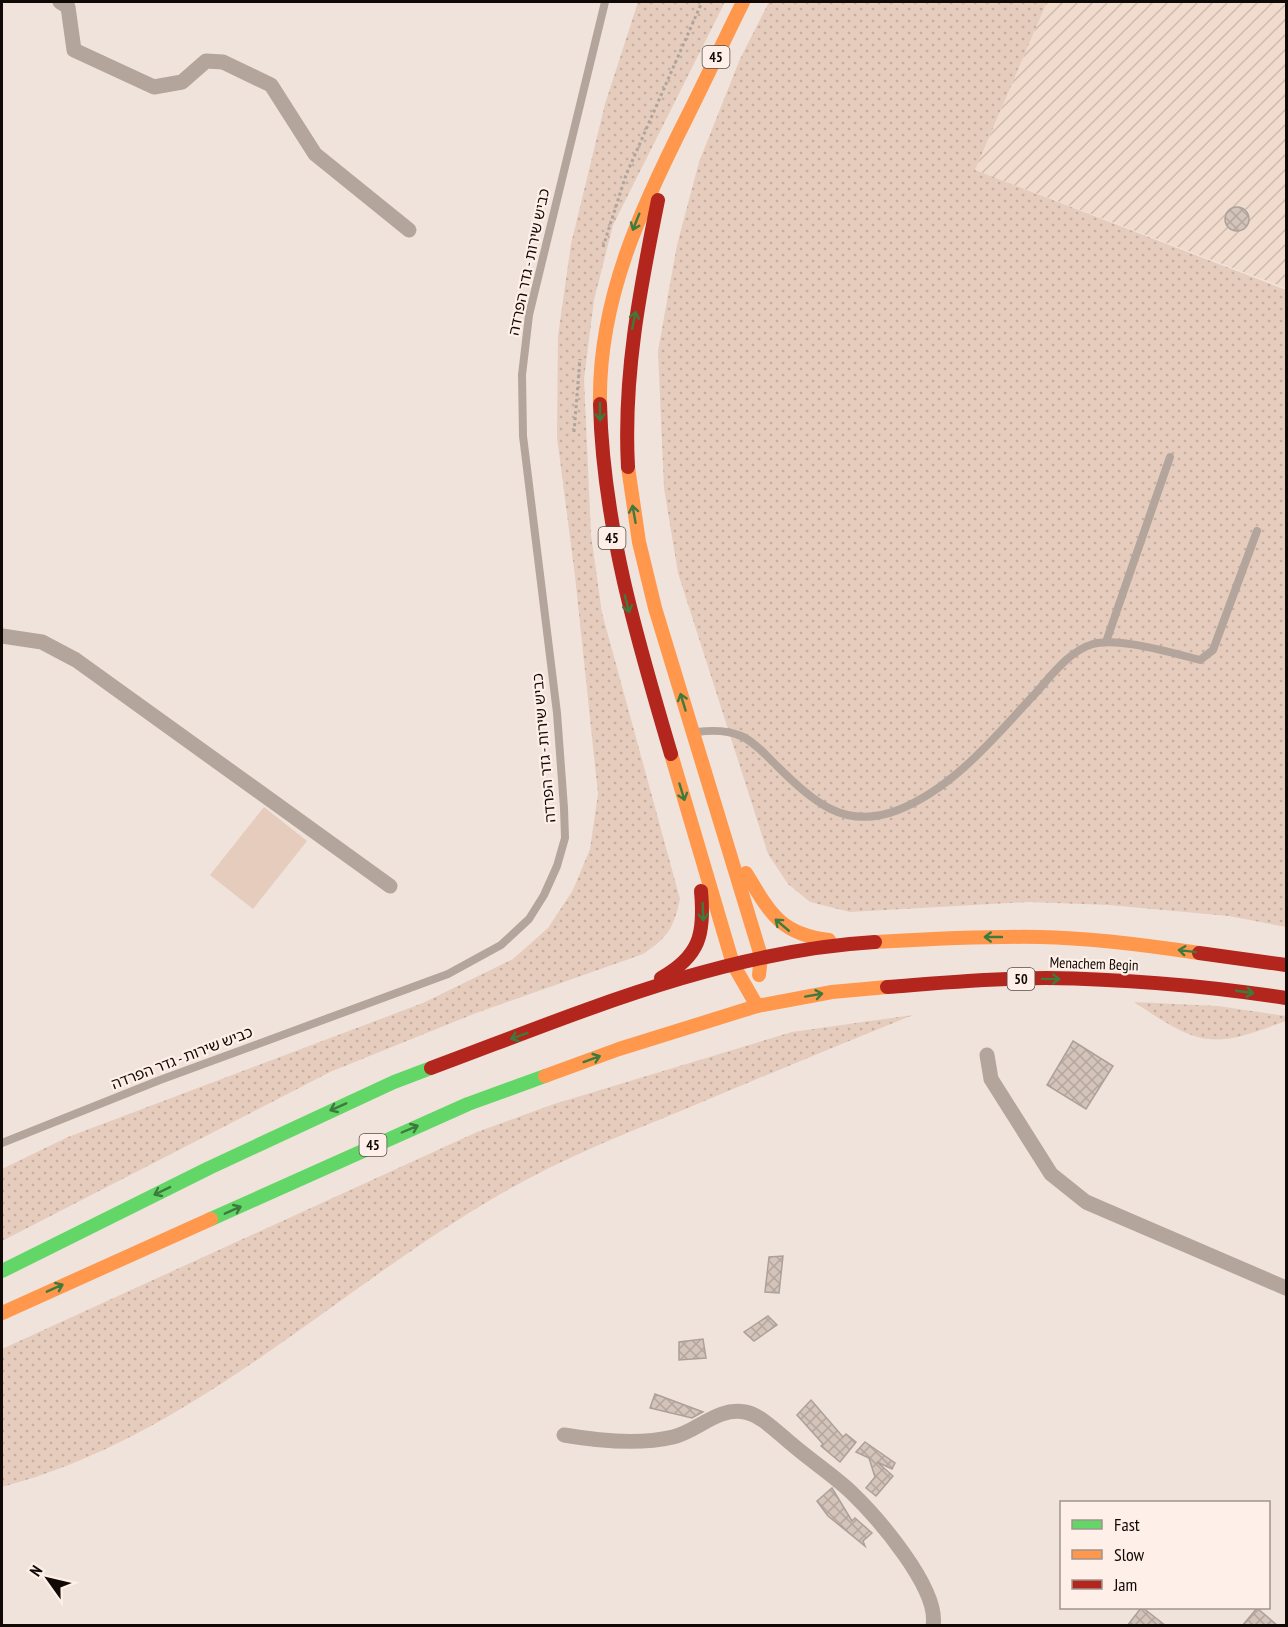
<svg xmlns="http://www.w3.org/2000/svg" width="1288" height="1627" viewBox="0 0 1288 1627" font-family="'PT Sans Narrow','Noto Sans Hebrew',sans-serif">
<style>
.industrial{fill:url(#industrial-furrows)}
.grass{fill:url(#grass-dots)}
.garden{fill:#e6ccbd}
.building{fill:url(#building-cross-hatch);stroke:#aba19b;stroke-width:1.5}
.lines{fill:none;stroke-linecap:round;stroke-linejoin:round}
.path{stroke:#afa49d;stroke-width:3;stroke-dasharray:3 3;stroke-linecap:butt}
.lane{stroke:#b3a59b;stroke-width:8}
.street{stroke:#b3a59b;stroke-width:15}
.fast{stroke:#63d668;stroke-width:14}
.slow{stroke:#ff974d;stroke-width:14}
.jam{stroke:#b3261e;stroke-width:14}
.oneway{stroke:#3e7a3c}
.labels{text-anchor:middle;stroke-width:4.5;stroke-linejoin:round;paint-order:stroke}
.shield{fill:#fef0e8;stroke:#584e4a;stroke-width:1.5}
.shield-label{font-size:14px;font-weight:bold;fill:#110906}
.street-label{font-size:15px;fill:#110906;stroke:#fef0e8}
</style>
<defs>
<pattern id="industrial-furrows" width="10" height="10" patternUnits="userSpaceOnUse" patternTransform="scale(1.5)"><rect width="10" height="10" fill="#f1dbcd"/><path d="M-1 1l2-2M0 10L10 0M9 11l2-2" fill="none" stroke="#cebbaf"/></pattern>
<pattern id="grass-dots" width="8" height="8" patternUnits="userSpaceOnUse" patternTransform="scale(1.5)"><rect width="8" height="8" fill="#e6ccbd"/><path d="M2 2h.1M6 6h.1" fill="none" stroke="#c4aea1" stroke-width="1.8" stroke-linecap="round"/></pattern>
<pattern id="building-cross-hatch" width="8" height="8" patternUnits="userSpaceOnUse" patternTransform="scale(1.5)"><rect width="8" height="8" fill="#d3c3b9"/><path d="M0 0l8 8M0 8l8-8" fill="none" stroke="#b4a69e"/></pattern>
</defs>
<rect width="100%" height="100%" fill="#f0e3db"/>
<polygon class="industrial" points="1047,2 1286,2 1286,288 975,170"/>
<g class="grass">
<path d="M638 2H725L613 225 594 300 584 379 591 535 602 613 680 899C673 930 668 937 643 954L476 1013 330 1072 2 1241V1169L68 1137 423 1003 513 959 548 928 573 890 590 849 598 794 575 576 557 437 558 336 571 244 605 104Z"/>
<polygon points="769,2 1047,2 975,170 1286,290 1286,927 1229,916 1109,905 1029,902 850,912 810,902 788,884 768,854 678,573 664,488 658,351 677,245 699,162 740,59"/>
<path d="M1134 1002 1218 1006 1286 1016V1021C1211 1049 1201 1047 1134 1002Z"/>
<path d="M913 1015C836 1046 759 1078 683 1110 622 1135 561 1159 504 1192 336 1288 193 1437 2 1487V1349L477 1132 554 1104 792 1032Z"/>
</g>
<polygon class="garden" points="264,807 307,841 253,909 210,875"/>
<g class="building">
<circle cx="1237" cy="219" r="12"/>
<polygon points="1073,1041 1113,1066 1086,1109 1047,1085"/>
<polygon points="783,1256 779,1293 765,1292 769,1257"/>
<polygon points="768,1316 777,1325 754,1341 744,1332"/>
<polygon points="703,1339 706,1358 679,1360 679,1342"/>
<polygon points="655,1394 703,1412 692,1418 650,1408"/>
<polygon points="811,1400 843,1437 846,1434 856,1442 840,1462 821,1446 823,1444 797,1415"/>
<polygon points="865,1442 895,1463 892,1469 877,1462 893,1476 876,1496 866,1488 875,1477 869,1458 856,1452"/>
<polygon points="832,1488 852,1521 855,1518 872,1533 863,1541 865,1546 828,1516 817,1501"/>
<polygon points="1141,1608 1143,1608 1166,1626 1127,1626"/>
<polygon points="1257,1608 1278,1626 1242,1626"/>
</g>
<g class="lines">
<g class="path">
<polyline points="603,247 626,175 702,2"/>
<polyline points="574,432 580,359"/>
</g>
<g class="lane">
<polyline points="1106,642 1170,457"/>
<path d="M697 732C712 730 727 730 741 736 753 741 764 753 773 762 810 798 842 832 898 810 953 788 993 739 1032 697 1049 679 1068 651 1093 644 1118 637 1174 653 1200 660L1213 650 1257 531"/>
<polyline points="2,1143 160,1080 448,974 501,945 529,919 544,895 557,866 565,838 564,808 557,713 523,436 522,375 529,315 605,2"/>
</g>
<g class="street">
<polyline points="60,2 68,7 74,50 154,87 182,82 206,61 223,62 271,85 315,154 409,230"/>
<polyline points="2,636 42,642 76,660 390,886"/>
<polyline points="987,1055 991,1079 1051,1174 1086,1202 1286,1288"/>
<path d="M564 1435C599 1441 639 1445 673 1437 698 1431 717 1407 745 1412 762 1415 781 1436 794 1446 813 1462 834 1476 851 1492 877 1517 940 1589 933 1626"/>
</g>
<g class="fast">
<polyline points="211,1219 468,1104 545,1076"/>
<polyline points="2,1271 209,1168 394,1082 431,1068"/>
</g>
<g class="slow">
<path d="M600 404C598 300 641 208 687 117 706 79 724 40 743 2"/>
<polyline points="628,467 639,542 655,608 761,956 759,975"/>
<polyline points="671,754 733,964 757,1006"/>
<path d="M746 873C770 913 780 934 829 940"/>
<path d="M875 942C930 939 984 936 1040 937 1093 938 1146 945 1199 953"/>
<polyline points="545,1076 619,1049 757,1006 832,992 887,987"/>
<polyline points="2,1313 211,1219"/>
</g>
<g class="jam">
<path d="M600 404C603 525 637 639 671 754"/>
<path d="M628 467C623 376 640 289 658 200"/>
<polyline points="1199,953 1286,965"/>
<path d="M661 978C700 956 705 934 701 891"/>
<path d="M887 987C940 983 993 978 1046 978 1126 979 1207 986 1286 998"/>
<path d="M431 1068C574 1015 720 951 875 942"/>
</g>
</g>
<defs><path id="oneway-shaft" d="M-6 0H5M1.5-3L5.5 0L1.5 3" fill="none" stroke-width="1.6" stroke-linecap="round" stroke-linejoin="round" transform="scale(1.5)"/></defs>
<g class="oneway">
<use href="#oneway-shaft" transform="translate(636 222) rotate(112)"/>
<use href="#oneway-shaft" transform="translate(634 320) rotate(-78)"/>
<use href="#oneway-shaft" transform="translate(600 412) rotate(89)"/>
<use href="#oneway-shaft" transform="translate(634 514) rotate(-100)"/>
<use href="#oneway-shaft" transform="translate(627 604) rotate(76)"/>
<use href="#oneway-shaft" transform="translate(683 702) rotate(-107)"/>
<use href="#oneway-shaft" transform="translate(682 792) rotate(73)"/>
<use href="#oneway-shaft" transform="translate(703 912) rotate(88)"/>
<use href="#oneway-shaft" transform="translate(782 925) rotate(-140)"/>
<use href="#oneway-shaft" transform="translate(993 937) rotate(-180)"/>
<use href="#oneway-shaft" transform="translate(1187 951) rotate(-173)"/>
<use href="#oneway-shaft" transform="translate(1051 979) rotate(1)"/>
<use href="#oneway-shaft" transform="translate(1245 992) rotate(8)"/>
<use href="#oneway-shaft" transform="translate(814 995) rotate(-10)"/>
<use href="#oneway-shaft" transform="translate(519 1036) rotate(160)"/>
<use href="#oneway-shaft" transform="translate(592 1059) rotate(-20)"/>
<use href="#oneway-shaft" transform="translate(338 1107) rotate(156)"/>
<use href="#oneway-shaft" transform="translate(410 1129) rotate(-23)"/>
<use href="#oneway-shaft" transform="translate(162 1191) rotate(154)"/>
<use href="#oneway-shaft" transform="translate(233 1210) rotate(-24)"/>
<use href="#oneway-shaft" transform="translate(55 1288) rotate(-24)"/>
</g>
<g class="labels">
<g class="shield">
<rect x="702.5" y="46" width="27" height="22" rx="4.5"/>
<rect x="598.5" y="527" width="27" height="22" rx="4.5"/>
<rect x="1007.5" y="968" width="27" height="22" rx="4.5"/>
<rect x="359.5" y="1134" width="27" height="22" rx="4.5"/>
</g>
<g class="shield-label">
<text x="716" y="62">45</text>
<text x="612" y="543">45</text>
<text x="1021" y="984">50</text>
<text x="373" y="1150">45</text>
</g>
<g class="street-label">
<text transform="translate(529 262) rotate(-78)" y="5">כביש שירות - גדר הפרדה</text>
<text transform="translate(544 748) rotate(-95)" y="5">כביש שירות - גדר הפרדה</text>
<text transform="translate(1094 964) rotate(2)" y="5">Menachem Begin</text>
<text transform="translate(182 1058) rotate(-21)" y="5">כביש שירות - גדר הפרדה</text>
</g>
</g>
<rect width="1288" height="1627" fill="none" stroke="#110906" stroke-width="6"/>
<rect x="1060" y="1501" width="210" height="108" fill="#fef0e8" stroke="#9f948e" stroke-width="1.5"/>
<rect x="1072" y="1520" width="30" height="9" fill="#63d668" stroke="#9f948e" stroke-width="1.5"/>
<text x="1114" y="1531" font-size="18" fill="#110906">Fast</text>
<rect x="1072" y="1550" width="30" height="9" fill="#ff974d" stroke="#9f948e" stroke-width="1.5"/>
<text x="1114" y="1561" font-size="18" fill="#110906">Slow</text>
<rect x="1072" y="1580" width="30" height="9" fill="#b3261e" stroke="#9f948e" stroke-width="1.5"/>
<text x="1114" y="1591" font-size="18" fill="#110906">Jam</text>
<g transform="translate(48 1579) rotate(304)" stroke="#fef0e8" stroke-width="4.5" paint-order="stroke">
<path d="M0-4.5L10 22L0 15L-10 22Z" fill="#110906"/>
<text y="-9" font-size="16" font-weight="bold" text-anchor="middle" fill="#110906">N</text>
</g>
</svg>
